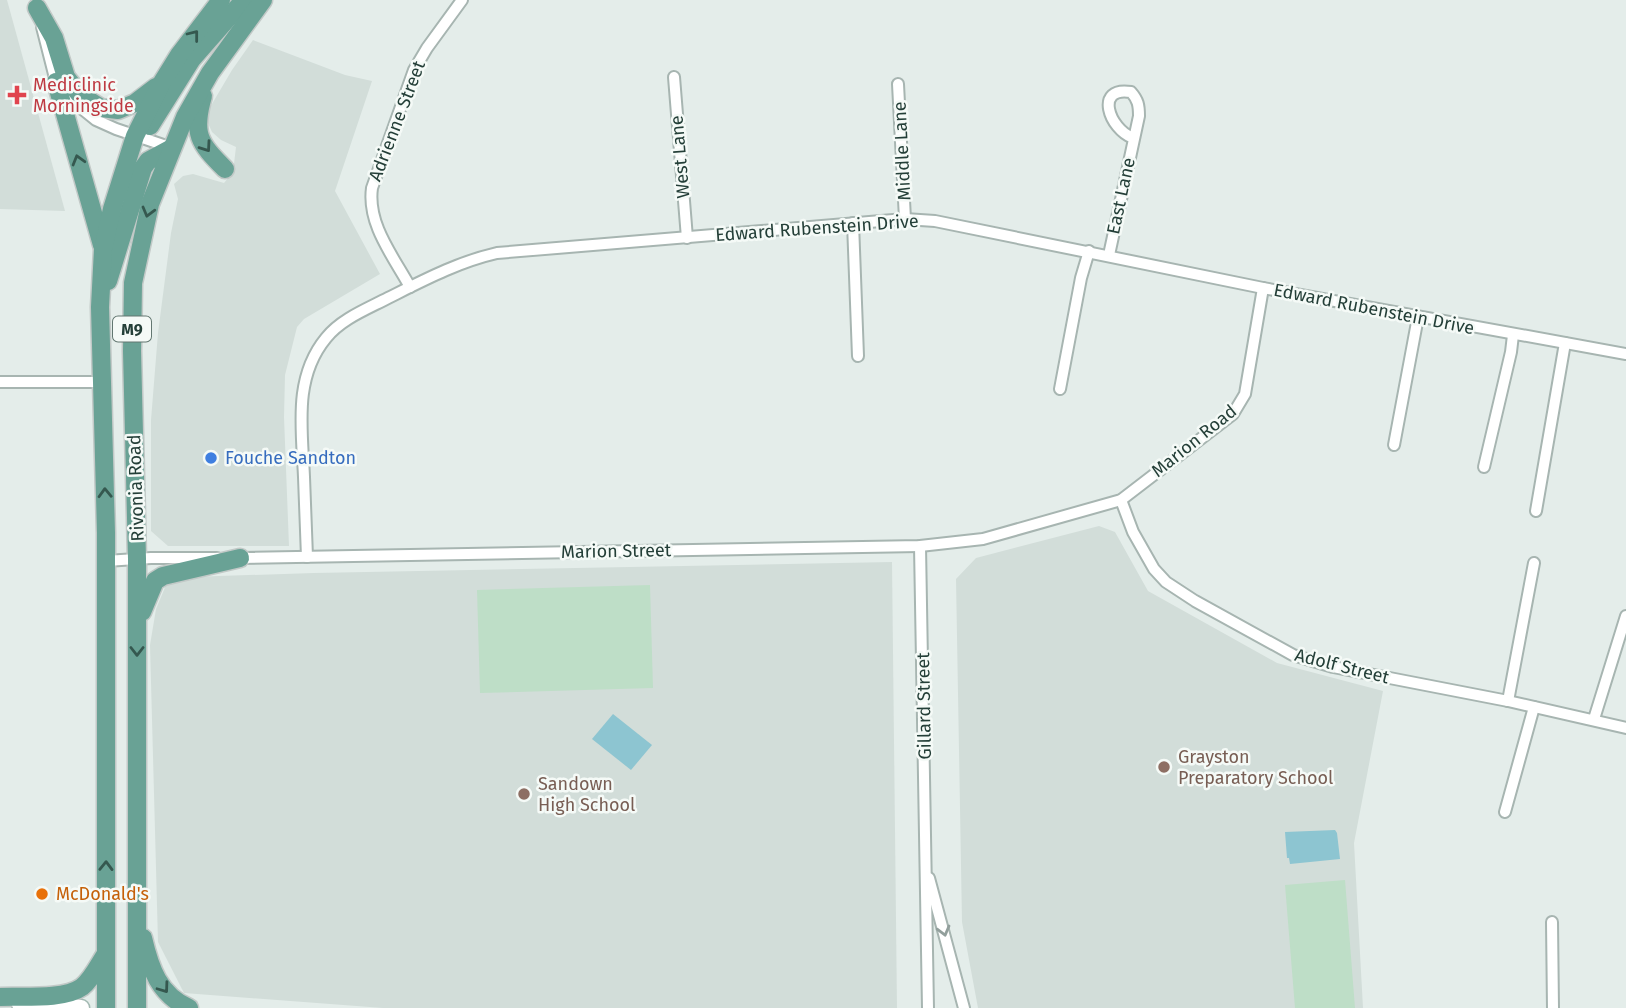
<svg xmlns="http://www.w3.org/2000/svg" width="1626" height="1008" viewBox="0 0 1626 1008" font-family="'Fira Sans',sans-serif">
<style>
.built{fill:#d2ddd9}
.green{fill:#bedec7}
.water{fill:#8dc5d1}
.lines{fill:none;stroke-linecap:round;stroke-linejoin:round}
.street-casing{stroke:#a7b5b1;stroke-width:14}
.secondary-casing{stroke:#a3b9b2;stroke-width:19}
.primary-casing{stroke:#c2c9c7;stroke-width:21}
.street{stroke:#fff;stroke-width:10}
.secondary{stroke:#fff;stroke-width:16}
.primary{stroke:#69a295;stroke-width:18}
.oneway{stroke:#35584f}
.oneway2{stroke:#929f9c}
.health-dot{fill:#e0444e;stroke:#f5faf7;stroke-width:2.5}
.shop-dot{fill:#3f7fe0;stroke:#f5faf7;stroke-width:2.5}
.education-dot{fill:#8d6e63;stroke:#f5faf7;stroke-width:2.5}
.food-dot{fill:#e8710a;stroke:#f5faf7;stroke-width:2.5}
.labels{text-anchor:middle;stroke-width:5;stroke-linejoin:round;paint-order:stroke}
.shield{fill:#f5faf7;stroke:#637771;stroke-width:2}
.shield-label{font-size:16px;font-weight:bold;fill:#243f38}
.health-label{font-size:18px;fill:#be3a42;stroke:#f5faf7;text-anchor:start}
.street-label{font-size:18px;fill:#243f38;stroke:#f5faf7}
.shop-label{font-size:18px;fill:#366cbe;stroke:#f5faf7;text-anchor:start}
.education-label{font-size:18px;fill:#785e54;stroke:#f5faf7;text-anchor:start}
.food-label{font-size:18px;fill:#c56008;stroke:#f5faf7;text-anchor:start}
</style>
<rect width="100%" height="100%" fill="#e4edea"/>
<g class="built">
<polygon points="0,0 7,0 65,211 0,209"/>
<polygon points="253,40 345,75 372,81 335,191 380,274 304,319 297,327 285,375 284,417 289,546 168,546 151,531 151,420 158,333 171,233 178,199 174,184 183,176 193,174 224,183 233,172 236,147 221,140 212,132 207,121 209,109 232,70"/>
<polygon points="1099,526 1115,532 1148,591 1277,663 1383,691 1354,843 1363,1008 978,1008 962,922 956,579 976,558"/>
<polygon points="892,562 897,1008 383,1008 184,993 158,942 150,645 156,609 166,585 177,579 189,577 314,573"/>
</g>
<g class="green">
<polygon points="650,585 653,688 480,693 477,590"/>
<polygon points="1345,880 1355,1008 1295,1008 1285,885"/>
</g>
<g class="water">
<polygon points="613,714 652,745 631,770 592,739"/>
<polygon points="1335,830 1337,833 1340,859 1290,864 1289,858 1287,858 1285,832"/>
</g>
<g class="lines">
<defs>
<g id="street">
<polyline points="42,27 56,82 75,103 96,120 116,129 172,148"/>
<polyline points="674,77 687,238"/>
<polyline points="898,84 905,219"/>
<polyline points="853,223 858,356"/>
<path d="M1109 255 1139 116C1139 105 1138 100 1131 92 1094 86 1109 129 1133 138"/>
<path d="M410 287C393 256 367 224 372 188L414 70 427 48 462 0"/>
<polyline points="0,382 102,382"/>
<polyline points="1060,389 1081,278 1089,251"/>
<polyline points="1394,445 1418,317"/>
<polyline points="1484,467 1511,352 1513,335"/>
<polyline points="1121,500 1133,532 1154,569 1166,582 1195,601 1293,655 1333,667 1508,701 1626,728"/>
<polyline points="1536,511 1565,343"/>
<polyline points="920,546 928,1008"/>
<path d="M307 557C306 530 305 503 304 477 302 429 293 378 326 338 341 319 367 309 388 298 424 280 458 262 497 253L905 219 935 221 1263 288 1626 354"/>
<polyline points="237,558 920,546 983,539 1121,500 1233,414 1245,394 1263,288"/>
<polyline points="106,561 151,558 217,558"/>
<polyline points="1508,701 1534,563"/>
<polyline points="1594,719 1626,616"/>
<polyline points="1505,812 1534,707"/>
<polyline points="929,878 964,1008"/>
<polyline points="1552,922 1553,1008"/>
</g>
<polyline id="secondary" points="20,1004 81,1008"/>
<g id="primary">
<polyline points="37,8 54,38 66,77 80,95 101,108 118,110 135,103 156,87"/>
<polyline points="56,82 102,245"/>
<path d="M203 96C192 134 199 143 225 169"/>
<polyline points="150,126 192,59 244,0"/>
<polyline points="108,281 143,168 148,161 172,148"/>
<polyline points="142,612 155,581 163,576 240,558"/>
<path d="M143 938C150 968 159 995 189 1008"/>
<path d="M0 997C22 996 64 1000 82 987 92 979 98 966 105 955"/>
<polyline points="106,1008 106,533 100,307 103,249 112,209 135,136 161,84 179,55 221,0"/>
<polyline points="137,1008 137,559 132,351 133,283 150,204 185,117 210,73 263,0"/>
</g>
</defs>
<use href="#street" class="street-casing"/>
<use href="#secondary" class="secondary-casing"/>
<use href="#primary" class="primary-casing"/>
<use href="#street" class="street"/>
<use href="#secondary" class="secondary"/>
<use href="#primary" class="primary"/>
</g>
<defs><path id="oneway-chevron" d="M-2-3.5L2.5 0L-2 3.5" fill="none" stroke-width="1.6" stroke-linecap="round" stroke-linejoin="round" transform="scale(1.75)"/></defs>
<g class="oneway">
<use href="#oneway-chevron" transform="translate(194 35) rotate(-52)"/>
<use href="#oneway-chevron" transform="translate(206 147) rotate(55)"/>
<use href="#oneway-chevron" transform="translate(78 160) rotate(-106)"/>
<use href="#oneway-chevron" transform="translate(148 212) rotate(105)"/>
<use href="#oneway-chevron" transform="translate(105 493) rotate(-92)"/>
<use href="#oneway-chevron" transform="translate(137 651) rotate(90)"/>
<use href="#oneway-chevron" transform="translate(106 866) rotate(-89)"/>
<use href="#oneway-chevron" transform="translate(164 988) rotate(54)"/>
</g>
<use class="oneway2" href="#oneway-chevron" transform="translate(944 931) rotate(75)"/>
<path class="health-dot" d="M13.5 84.5h7v7h7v7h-7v7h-7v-7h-7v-7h7z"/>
<circle class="shop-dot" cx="211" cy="458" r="7"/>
<g class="education-dot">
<circle cx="1164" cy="767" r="7"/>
<circle cx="524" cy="794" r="7"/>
</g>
<circle class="food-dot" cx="42" cy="894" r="7"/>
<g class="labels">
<rect class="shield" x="113" y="316.5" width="38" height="25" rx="5"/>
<g class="shield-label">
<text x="132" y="335">M9</text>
</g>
<g class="health-label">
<text x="33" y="91">Mediclinic<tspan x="33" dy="21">Morningside</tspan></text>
</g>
<g class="street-label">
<text transform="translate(397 121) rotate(-69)" y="6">Adrienne Street</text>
<text transform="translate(902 151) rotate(-93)" y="6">Middle Lane</text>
<text transform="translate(680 157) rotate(-95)" y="6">West Lane</text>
<text transform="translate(1121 196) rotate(-78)" y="6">East Lane</text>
<text transform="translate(817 228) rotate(-4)" y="6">Edward Rubenstein Drive</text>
<text transform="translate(1374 309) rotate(11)" y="6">Edward Rubenstein Drive</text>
<text transform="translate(1194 441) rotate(-39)" y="6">Marion Road</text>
<text transform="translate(136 488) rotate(-92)" y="6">Rivonia Road</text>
<text transform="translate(616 551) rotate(-1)" y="6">Marion Street</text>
<text transform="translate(1342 666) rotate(14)" y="6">Adolf Street</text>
<text transform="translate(924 706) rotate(-91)" y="6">Gillard Street</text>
</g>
<g class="shop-label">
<text x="225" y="464">Fouche Sandton</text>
</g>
<g class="education-label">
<text x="1178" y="763">Grayston<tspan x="1178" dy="21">Preparatory School</tspan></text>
<text x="538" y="790">Sandown<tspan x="538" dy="21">High School</tspan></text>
</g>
<g class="food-label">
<text x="56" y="900">McDonald's</text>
</g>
</g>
</svg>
